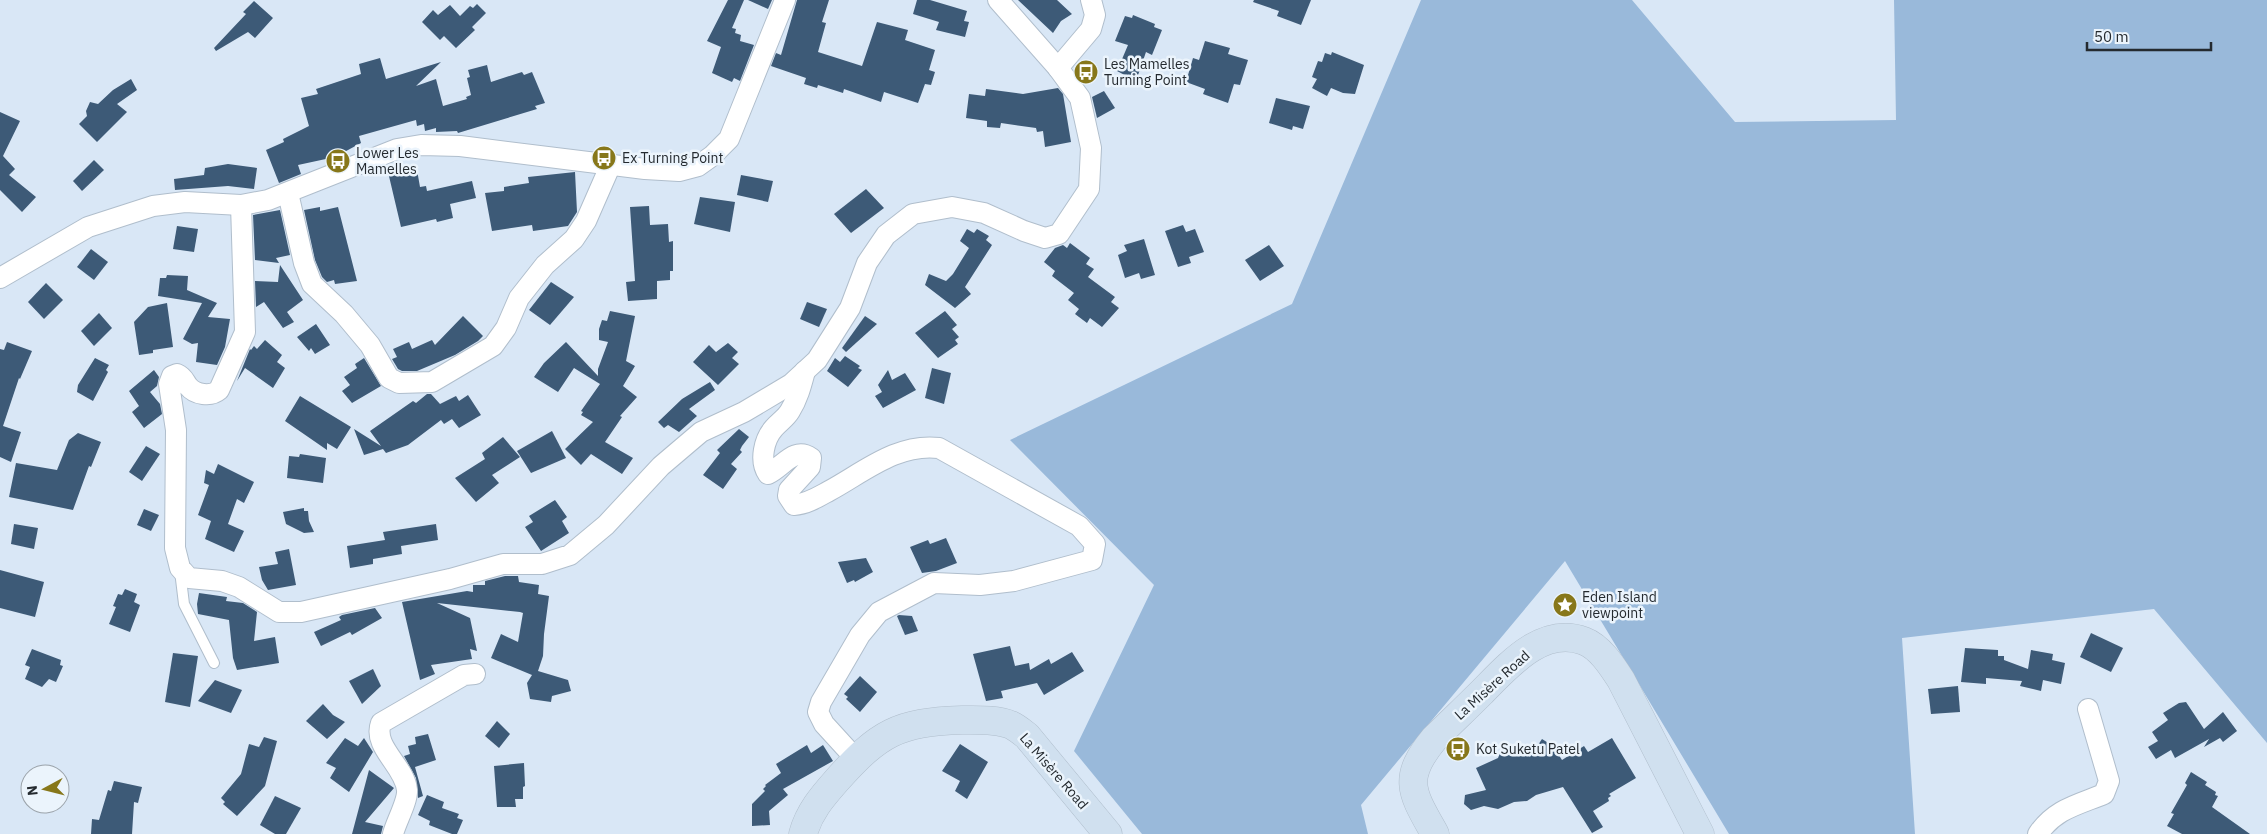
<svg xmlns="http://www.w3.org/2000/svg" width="2267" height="834" viewBox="0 0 2267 834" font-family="'IBM Plex Sans',sans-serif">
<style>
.forest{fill:#99b9da}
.building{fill:#3d5a77}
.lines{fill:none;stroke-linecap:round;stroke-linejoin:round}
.lane-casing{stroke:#b0becc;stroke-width:12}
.street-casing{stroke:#b0becc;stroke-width:22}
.secondary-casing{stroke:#b0becc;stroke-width:29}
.lane{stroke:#fff;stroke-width:10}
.street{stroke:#fff;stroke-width:20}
.secondary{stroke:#d0e0ef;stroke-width:28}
.labels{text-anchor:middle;stroke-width:5;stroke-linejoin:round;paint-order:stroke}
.poi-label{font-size:14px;fill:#242a2f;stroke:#ebf4fc;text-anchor:start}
.street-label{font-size:14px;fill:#242a2f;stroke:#ebf4fc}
</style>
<rect width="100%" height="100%" fill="#d9e7f6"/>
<polygon class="forest" points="1421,0 1632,0 1735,122 1896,120 1894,0 2267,0 2267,743 2154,609 1902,638 1915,834 1729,834 1565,561 1361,805 1368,834 1142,834 1074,751 1154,585 1010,440 1292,304"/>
<g class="building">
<polygon points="728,0 744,0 732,28 736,29 735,33 741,35 740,41 754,45 740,81 734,78 732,82 712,73 721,47 707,41"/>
<polygon points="748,0 772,0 768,9"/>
<polygon points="797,0 829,0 822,22 826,23 818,52 862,66 877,22 908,30 905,40 935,50 929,70 935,72 931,85 925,84 918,103 884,92 881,102 844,89 843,93 818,85 817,88 804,84 806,78 771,66 776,53 781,55"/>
<polygon points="917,0 930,0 967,11 964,21 969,22 965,37 936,30 939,22 913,14"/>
<polygon points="1018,0 1057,0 1072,14 1061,21 1053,33"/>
<polygon points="1254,0 1311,0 1301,25 1277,16 1279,11 1253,2"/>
<polygon points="254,1 273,18 255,38 248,32 216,51 214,48 246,14 243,12"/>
<polygon points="477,4 486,13 472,27 475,30 456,48 444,36 440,40 422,22 433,10 438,15 450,5 460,16 470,6 473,8"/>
<polygon points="1133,15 1155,24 1154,27 1162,30 1152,55 1146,52 1136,81 1117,71 1128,45 1115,41 1125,16 1132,18"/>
<polygon points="1205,41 1230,48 1228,54 1248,60 1240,85 1234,84 1228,103 1203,94 1205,89 1186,82 1193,58 1199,60"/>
<polygon points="1332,52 1364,65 1355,94 1343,93 1331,88 1327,96 1312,88 1317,79 1312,77 1318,61 1322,62 1325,53 1331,55"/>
<polygon points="380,58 386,79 441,62 416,86 436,79 443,106 467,99 466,97 471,95 467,78 470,77 468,70 487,65 491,82 522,72 524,75 532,72 545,103 535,106 537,109 458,133 457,131 436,132 436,128 425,131 424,124 417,126 416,120 359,136 361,143 335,157 298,165 301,174 279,183 266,150 284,142 283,139 309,126 301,98 318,94 316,89 361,74 359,64"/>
<polygon points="131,79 137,90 117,104 127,112 97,142 79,124 87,116 86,111 90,102 98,104 113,90"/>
<polygon points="1058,88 1063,94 1071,142 1045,147 1043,131 1037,132 1036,128 1001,123 1000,128 987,127 987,121 966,118 969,94 985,96 986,89 1023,94"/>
<polygon points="1104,91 1115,108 1097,118 1092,97"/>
<polygon points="1276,98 1310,106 1303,129 1293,126 1292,130 1269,123"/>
<polygon points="0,112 20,121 3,156 15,169 9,175 36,197 22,212 0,190"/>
<polygon points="94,160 104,170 82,191 73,181"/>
<polygon points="228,164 257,168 254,189 228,186 175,190 174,179 204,175 205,168"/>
<polygon points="406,168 407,172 417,170 420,187 426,186 427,191 472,181 476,198 450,204 453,218 437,222 436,219 401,227 388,172"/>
<polygon points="575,172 577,212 568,226 533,231 532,225 492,231 485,193 504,191 504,187 529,183 528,177"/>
<polygon points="741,175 773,181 768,202 737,195"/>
<polygon points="866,189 884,208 851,233 834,214"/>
<polygon points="700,197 735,202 730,232 694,224"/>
<polygon points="649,206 650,225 668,224 669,242 673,241 673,271 670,271 670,280 657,281 657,299 628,301 626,282 635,281 630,207"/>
<polygon points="320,207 320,211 338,207 357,281 335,284 334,280 327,282 322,277 315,260 304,210"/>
<polygon points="280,210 290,255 276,258 279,263 255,260 253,215"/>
<polygon points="1183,225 1186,232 1195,229 1204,252 1189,257 1191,263 1178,267 1165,231"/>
<polygon points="177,226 198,229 194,252 173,249"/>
<polygon points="967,229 974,233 977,229 989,236 986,240 992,245 965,287 971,294 955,308 925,285 929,274 946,281 953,274 969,248 960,241"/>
<polygon points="1144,239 1155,275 1141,279 1139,273 1125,278 1118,255 1127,251 1124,245"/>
<polygon points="1070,243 1090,258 1086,264 1094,269 1088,277 1115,297 1111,302 1119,308 1102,327 1090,318 1087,323 1075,314 1079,309 1068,300 1074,293 1052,276 1055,271 1044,262 1055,248 1063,245 1067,248"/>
<polygon points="1269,245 1284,266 1260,281 1245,260"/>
<polygon points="91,249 108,262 94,280 77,267"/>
<polygon points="280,265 303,300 287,312 294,322 283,328 264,302 256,307 255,281 278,282"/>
<polygon points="167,275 188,276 187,290 217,303 208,317 230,319 225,347 217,365 196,362 198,343 192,344 183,339 202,303 158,296 160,278 166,278"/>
<polygon points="551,282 574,297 550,325 529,310"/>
<polygon points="46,283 63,300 44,319 28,302"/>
<polygon points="807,302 827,309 819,327 800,319"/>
<polygon points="167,303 173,347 153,350 153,353 139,355 134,322 148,307"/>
<polygon points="610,311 635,316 626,361 635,366 623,386 637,397 620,416 622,417 605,442 633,458 622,474 591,454 581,465 565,449 593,422 581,415 583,412 581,411 600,384 574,368 558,392 534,377 544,363 566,342 598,376 598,369 608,342 599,340 599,329 602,320 607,321"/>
<polygon points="945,311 957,325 952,329 959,337 955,340 958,344 938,358 915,333"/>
<polygon points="99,313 112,328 94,346 81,331"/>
<polygon points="463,316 483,336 478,341 455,355 417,371 402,371 398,369 392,359 397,357 393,349 409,342 412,349 432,340 435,345"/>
<polygon points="865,316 877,324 846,352 842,348"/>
<polygon points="316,324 330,345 315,354 311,348 309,351 297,337"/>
<polygon points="265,340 282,355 277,362 285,368 273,388 245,368 237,381 250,349 251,350 254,346 257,349"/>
<polygon points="7,342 32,351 20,379 19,378 3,426 21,432 11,462 0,457 0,349 4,350"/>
<polygon points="728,343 738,352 732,358 739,364 718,385 693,362 709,345 716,352"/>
<polygon points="845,356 860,366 858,368 862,370 848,387 827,371 835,358 840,362"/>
<polygon points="95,358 109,365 106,370 108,372 93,401 77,392 78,385"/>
<polygon points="364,358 381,386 352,403 342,391 350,385 344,377 357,368 355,364"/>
<polygon points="932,368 951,373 944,404 925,398"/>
<polygon points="154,370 159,377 157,386 150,392 160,404 162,414 144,428 132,412 139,406 129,391"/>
<polygon points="888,370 892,380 905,373 916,390 883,408 875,396 882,392 878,385"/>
<polygon points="710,382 715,390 689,409 697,416 679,432 668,425 664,428 658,422 682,399"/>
<polygon points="427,394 431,394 440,404 456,396 459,401 468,395 481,415 459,428 452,419 444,424 441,420 408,445 386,453 383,449 364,455 354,429 381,446 370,431 413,401 416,403"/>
<polygon points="300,396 351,427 337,449 327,443 327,450 285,421"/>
<polygon points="739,429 749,437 742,446 740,450 742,452 731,464 737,469 723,489 703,475 720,453 717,450"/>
<polygon points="552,431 566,458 531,473 517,451"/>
<polygon points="78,433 101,442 91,467 89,466 73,510 9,497 16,463 57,470 69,440"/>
<polygon points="503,437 520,457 492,475 499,483 476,502 455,478 485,459 482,453"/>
<polygon points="146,446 160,454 142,481 129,472"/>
<polygon points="300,454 326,458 323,483 287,478 289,456 299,457"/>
<polygon points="218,464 254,482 244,503 237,499 228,524 244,531 234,552 205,539 211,521 198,515 209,485 204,483 206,470 214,474"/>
<polygon points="555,500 567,517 562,521 569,533 541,551 525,527 533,522 529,516"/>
<polygon points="304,508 304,511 308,511 309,521 314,532 304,533 286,524 283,512"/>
<polygon points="144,509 159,515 151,531 137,525"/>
<polygon points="14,524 38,528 34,549 11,544"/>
<polygon points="436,524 438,540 401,546 402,554 373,559 373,564 350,568 347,546 385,540 383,532"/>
<polygon points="946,538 957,563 936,571 922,573 910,547 928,540 930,544"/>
<polygon points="289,549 296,585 268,590 262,580 259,567 278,564 275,552"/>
<polygon points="866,558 873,572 855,582 854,580 847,583 838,562"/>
<polygon points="0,570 44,582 35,617 0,608"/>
<polygon points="505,576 518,576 519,582 539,585 538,594 549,596 544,634 543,656 538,671 568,680 571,691 552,696 551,702 530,699 527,683 532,675 491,658 501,634 518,642 523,613 520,612 437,603 470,618 477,651 470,649 472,659 431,665 435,674 420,680 402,602 467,591 473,592 473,585 485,585 485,581"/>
<polygon points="125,589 137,594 134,602 140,605 130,632 109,624 116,607 113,606 118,594 122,595"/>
<polygon points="199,593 227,597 226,601 243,603 257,612 254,641 275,637 279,663 237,670 233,658 229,620 198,614 197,604"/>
<polygon points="375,608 382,618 352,635 350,632 321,646 314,632 341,620 339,617 342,615"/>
<polygon points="899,615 912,616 918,631 905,635 897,616"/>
<polygon points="2091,633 2123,648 2111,672 2080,657"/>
<polygon points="1010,646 1015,666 1029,663 1030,670 1049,659 1051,664 1072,652 1084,671 1044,695 1037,683 1001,691 1003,698 986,701 973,654"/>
<polygon points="1965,648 1998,650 1998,656 2004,656 2004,660 2028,669 2031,650 2053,654 2052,660 2065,663 2061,684 2043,680 2041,691 2020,686 2022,681 1986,678 1986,684 1961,682"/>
<polygon points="32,649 61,660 60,665 63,666 56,682 49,679 42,687 25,679 30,667 25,665"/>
<polygon points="173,653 198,656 190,707 165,702"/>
<polygon points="373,669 381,686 362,704 349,681"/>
<polygon points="860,676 877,692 860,712 846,699 848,697 844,694"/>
<polygon points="215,680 242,690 231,713 198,701"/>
<polygon points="1958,686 1960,712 1931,714 1928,689"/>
<polygon points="2186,702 2204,729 2223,712 2237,731 2223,742 2220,738 2204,747 2209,739 2175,758 2171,750 2156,759 2148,747 2158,741 2152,732 2168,720 2163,713 2179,703"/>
<polygon points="323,704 333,715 345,722 327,739 306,721"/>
<polygon points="497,721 510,734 499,748 485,736"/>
<polygon points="428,734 436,760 415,767 423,796 418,798 416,778 404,756 410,754 408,746 416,744 415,737"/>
<polygon points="264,737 277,741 265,786 237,816 223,804 225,802 221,798 241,774 249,744 259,747"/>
<polygon points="345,738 358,746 364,738 373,752 349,792 330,778 336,768 326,763"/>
<polygon points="1612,738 1636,778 1609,794 1611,796 1608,798 1609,801 1593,811 1603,827 1592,833 1563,787 1536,795 1527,801 1514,802 1498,809 1484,806 1471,810 1464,804 1465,795 1486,790 1476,768 1498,758 1501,751 1514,746 1518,746 1530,757 1542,739 1553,746 1562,760 1584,746 1588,752"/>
<polygon points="960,744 988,762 967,799 955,791 960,781 942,771"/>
<polygon points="807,745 811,753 823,745 833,761 783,789 788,795 769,811 770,825 752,826 752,804 765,791 763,789 766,786 765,785 781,773 776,764"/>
<polygon points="524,763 525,786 523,787 523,799 515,799 516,807 497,807 494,766"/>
<polygon points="369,770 394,788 365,822 383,826 381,834 352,834"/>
<polygon points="2191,772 2207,782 2205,785 2216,792 2215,795 2218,796 2212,807 2250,834 2182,834 2167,826 2174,814 2171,813 2187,785 2185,783"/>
<polygon points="114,781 142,787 138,803 134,802 132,834 91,834 92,819 99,820 108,790 111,791"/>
<polygon points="427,795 444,802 442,808 459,814 457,818 463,820 457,834 452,834 429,825 430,821 418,815"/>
<polygon points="275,796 301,808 286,834 275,834 260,825"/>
</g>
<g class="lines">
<defs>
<polyline id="lane" points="180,571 184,604 214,663"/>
<g id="street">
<polyline points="1058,68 1091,29 1095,15 1091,0"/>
<polyline points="288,193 304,263 312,284 344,314 370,345 389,378 399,383 432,382 493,346 506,328 519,298 545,265 574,239 586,221 611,164"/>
<path d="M241 205 245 332 219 390C211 397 195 395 188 386 184 381 184 377 177 374L172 376 169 384 176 430 175 548 180 568 189 578 222 581 239 587 279 612H301L450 579 503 564H542L570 555 606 525 661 466 701 432 744 412 791 384 817 360 850 308 867 263 886 235 913 214 952 207 984 213 1024 231 1045 238 1059 234 1089 189 1091 148 1080 98 1058 68 998 0"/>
<polyline points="0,278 88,227 153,206 185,202 241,205 268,200 397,149 421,145 460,146 645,169 679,171 698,166 712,156 729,139 785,0"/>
<path d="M805 371C801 386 798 398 790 411 786 418 779 422 774 428 764 439 759 461 768 474 783 467 794 446 811 458L810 467 789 490 788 496 794 505C807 504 818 497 829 491 864 472 897 443 939 448L1079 526 1095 544 1092 560 1014 581 980 585 934 583 879 612 860 635 821 702 818 712 824 724 855 758"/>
<path d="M393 834C396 822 408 801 407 790 405 766 372 747 381 723L464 675 475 674"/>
<path d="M2038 834C2055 809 2077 805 2104 794L2109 781 2088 709"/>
</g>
<g id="secondary">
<path d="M803 834C809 812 822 797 837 780 879 733 898 722 962 720 977 720 997 719 1011 725 1016 727 1022 732 1027 736L1108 834"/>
<path d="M1435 834C1412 793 1401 779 1434 739 1449 724 1465 709 1481 693 1507 667 1542 625 1584 641 1600 647 1612 666 1621 680L1700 834"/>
</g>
</defs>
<use href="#lane" class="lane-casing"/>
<use href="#street" class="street-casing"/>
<use href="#secondary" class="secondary-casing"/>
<use href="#lane" class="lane"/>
<use href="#street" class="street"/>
<use href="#secondary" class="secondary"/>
</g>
<defs>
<symbol id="bus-disc" viewBox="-11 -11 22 22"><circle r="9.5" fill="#87771a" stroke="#ebf4fc"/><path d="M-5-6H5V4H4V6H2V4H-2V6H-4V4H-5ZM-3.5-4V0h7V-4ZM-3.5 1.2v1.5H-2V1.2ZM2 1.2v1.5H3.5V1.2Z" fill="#fff"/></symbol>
<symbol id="sight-disc" viewBox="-11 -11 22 22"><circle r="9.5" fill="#87771a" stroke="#ebf4fc"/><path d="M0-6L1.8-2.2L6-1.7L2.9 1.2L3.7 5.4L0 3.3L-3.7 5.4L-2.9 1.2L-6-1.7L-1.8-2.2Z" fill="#fff"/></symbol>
</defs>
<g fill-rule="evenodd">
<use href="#bus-disc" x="1072" y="58" width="28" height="28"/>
<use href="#bus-disc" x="590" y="144" width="28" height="28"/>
<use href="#bus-disc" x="324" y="147" width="28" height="28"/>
<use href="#sight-disc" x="1551" y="591" width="28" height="28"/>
<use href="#bus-disc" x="1444" y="735" width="28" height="28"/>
</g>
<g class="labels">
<g class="poi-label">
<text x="1104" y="69">Les Mamelles<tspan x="1104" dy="16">Turning Point</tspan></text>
<text x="356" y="158">Lower Les<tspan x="356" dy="16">Mamelles</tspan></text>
<text x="622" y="163">Ex Turning Point</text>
<text x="1582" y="602">Eden Island<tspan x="1582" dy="16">viewpoint</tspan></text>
<text x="1476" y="754">Kot Suketu Patel</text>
</g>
<g class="street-label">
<text transform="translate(1492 685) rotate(-42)" y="5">La Misère Road</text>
<text transform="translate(1054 771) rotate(49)" y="5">La Misère Road</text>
</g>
</g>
<g transform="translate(45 789) rotate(263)"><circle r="24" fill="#ebf4fc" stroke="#9ba3aa"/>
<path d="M0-4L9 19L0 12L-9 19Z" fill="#87771a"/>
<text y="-8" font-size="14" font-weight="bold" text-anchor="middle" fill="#242a2f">N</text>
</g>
<path d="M2087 42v8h124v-8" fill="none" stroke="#242a2f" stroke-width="2.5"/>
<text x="2094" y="42" font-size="15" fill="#242a2f" stroke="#ebf4fc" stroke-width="4" paint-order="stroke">50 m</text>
</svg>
